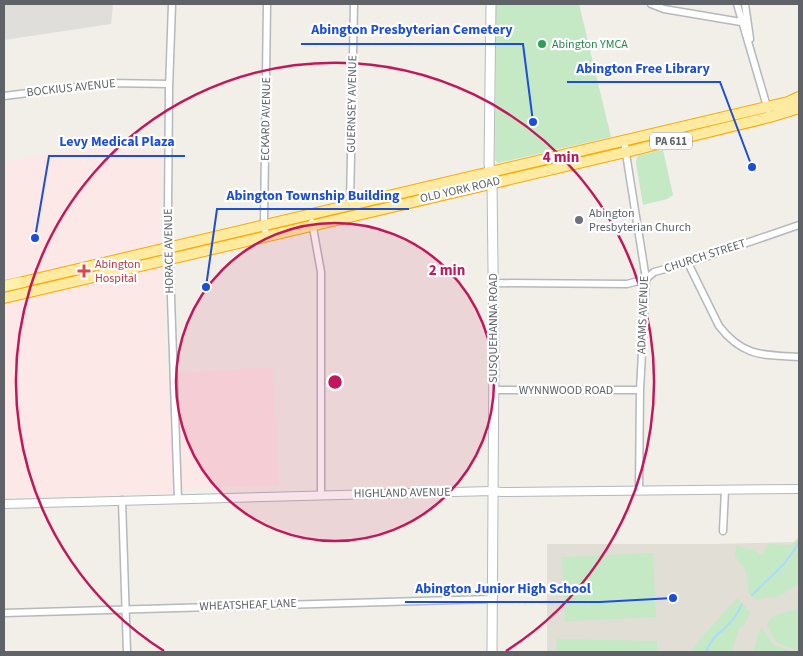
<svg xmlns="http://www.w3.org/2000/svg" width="803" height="656" viewBox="0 0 803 656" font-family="'Source Sans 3',sans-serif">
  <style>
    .industrial { fill: #e0deda }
    .education { fill: #e1ded6 }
    .medical { fill: #fce8e6 }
    .green { fill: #c5e8c5 }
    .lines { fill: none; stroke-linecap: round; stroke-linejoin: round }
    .stream { stroke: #aadaff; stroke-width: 2 }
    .minor-casing { stroke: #b5b8bc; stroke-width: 9 }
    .tertiary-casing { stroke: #b5b8bc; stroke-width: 10 }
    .secondary-casing { stroke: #b6babf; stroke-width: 11 }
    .primary-casing { stroke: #f2c960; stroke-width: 12 }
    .trunk-casing { stroke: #f9ab00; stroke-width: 12 }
    .minor { stroke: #fff; stroke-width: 6 }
    .tertiary { stroke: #fff; stroke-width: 8 }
    .secondary { stroke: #fff; stroke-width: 9 }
    .primary { stroke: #fff2af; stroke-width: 10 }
    .trunk { stroke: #feeaa1; stroke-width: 10 }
    .ring { fill: none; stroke: #c2185b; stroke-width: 2.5 }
    .leisure-dot { fill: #2e9e5b; stroke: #fff; stroke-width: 2 }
    .worship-dot { fill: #6b7280; stroke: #fff; stroke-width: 2 }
    .health-dot { fill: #e0444e; stroke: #fff; stroke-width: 2 }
    .labels { text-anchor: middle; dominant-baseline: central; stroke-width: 4.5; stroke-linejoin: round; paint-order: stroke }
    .shield { fill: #fff; stroke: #8f9295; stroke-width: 1 }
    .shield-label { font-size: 11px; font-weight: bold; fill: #5f6368 }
    .leisure-label { font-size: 12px; fill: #27864d; stroke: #fff; text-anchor: start }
    .street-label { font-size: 12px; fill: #5f6368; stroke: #fff }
    .worship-label { font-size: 12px; fill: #5b616d; stroke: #fff; text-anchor: start }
    .health-label { font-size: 12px; fill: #be3a42; stroke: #fff; text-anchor: start }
    .centre { fill: #c2185b; stroke: #fff; stroke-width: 2.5 }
    .ring-label { font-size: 15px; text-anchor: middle; font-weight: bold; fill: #c2185b; stroke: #fff; stroke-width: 4.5; stroke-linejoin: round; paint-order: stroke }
    .leader { fill: none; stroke: #1d4ed8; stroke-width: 2 }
    .callout-dot { fill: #1d4ed8; stroke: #fff; stroke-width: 2 }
    .callout-label { font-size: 14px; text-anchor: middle; font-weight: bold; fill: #1d4ed8; stroke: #fff; stroke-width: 4.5; stroke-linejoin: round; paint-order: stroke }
  </style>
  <rect width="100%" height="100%" fill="#f1efe8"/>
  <path class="industrial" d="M4,4h109l-2,20 -107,16z"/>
  <path class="education" d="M799,542v110h-252v-108h166z"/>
  <path class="medical" d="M94,146l67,6 5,222 107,-7 6,118 -84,3 -24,5 -167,5v-336z"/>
  <path class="green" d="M496,4h83l32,133 -113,26 -3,-3z
    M663,150l10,45 -6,4 -24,6 -7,-42 1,-6 3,-2z
    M799,532v51l-14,10 -11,5 -2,-2 -16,4 -7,-7 -3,-22 -11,-15 1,-10 18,4 8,6 6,-12 23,1 7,-7z
    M653,553l3,64 -91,4 -3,-64z
    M737,598l13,14 -6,14 -5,2 -7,24h-41l11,-15z
    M799,608v43l-22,-8 -10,-16v-4l6,-7z
    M761,627l12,17 19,8h-39z
    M557,639l100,2v11h-101z"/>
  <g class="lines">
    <path class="stream" d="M752,595l32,-31 15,-21
      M706,652c7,-19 17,-19 28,-34 3,-4 6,-9 8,-14"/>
    <defs>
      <path id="minor" d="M172,4l-3,85 -1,122 10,288
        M651,4l13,5 77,13
        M737,4l31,106
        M745,4l5,35
        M4,96l104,-13 61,1
        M624,141l22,138 -6,111 -1,100
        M350,205l4,-201
        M312,222l9,50v223
        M266,235l-2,-11 3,-220
        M688,263l31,63c24,31 44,29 80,31
        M493,283l134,1 19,-5 8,-7 34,-9 111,-38
        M493,390h147
        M122,500l5,152
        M723,531l2,-41
        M4,613l488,-14"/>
      <path id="tertiary" d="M4,504l488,-13 10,1 297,-3"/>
      <path id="secondary" d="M491,4l-2,160 3,18 2,170 -2,300"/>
      <path id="primary" d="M4,286l19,-4"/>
      <path id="trunk" d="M23,282l765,-180 11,-5
        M4,298l622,-146 144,-35 29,-9"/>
    </defs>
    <use href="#minor" class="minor-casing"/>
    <use href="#tertiary" class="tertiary-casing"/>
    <use href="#secondary" class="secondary-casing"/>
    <use href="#primary" class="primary-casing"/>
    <use href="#trunk" class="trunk-casing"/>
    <use href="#minor" class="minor"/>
    <use href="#tertiary" class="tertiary"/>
    <use href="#secondary" class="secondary"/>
    <use href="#primary" class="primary"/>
    <use href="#trunk" class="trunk"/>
  </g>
  <circle cx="335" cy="382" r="159" fill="#c2185b" fill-opacity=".12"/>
  <g class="ring">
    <circle cx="335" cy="382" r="159"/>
    <path d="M164 651A319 319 0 1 1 506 651"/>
  </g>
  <circle class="leisure-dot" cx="542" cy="44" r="5"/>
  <circle class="worship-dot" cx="579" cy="220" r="5"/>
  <path class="health-dot" d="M81.5 263.5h5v5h5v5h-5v5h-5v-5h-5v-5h5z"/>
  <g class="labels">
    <rect class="shield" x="650" y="132.5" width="42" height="17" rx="4"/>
    <g class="shield-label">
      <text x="671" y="141">PA 611</text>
    </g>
    <g class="leisure-label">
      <text x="552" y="44">Abington YMCA</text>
    </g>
    <g class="street-label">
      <text transform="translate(71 88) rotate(-6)">BOCKIUS AVENUE</text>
      <text transform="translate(352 104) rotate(-89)">GUERNSEY AVENUE</text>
      <text transform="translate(266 119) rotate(-89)">ECKARD AVENUE</text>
      <text transform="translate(460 190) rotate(-13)">OLD YORK ROAD</text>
      <text transform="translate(169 251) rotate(-91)">HORACE AVENUE</text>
      <text transform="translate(705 256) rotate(-18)">CHURCH STREET</text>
      <text transform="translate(643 315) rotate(-88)">ADAMS AVENUE</text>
      <text transform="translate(493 328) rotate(-90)">SUSQUEHANNA ROAD</text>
      <text x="566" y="390">WYNNWOOD ROAD</text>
      <text transform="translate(402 493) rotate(-1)">HIGHLAND AVENUE</text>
      <text transform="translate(248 605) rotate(-2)">WHEATSHEAF LANE</text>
    </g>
    <g class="worship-label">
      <text x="589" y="213">Abington<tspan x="589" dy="14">Presbyterian Church</tspan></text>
    </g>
    <g class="health-label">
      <text x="95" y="264">Abington<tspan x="95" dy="14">Hospital</tspan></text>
    </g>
  </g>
  <circle cx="335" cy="382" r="8" class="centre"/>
  <g class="ring-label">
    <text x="561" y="162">4 min</text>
    <text x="447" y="275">2 min</text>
  </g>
  <path class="leader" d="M533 122L523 44H301M752 167L720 82H567M35 238L49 156H185M206 287L217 209H409M673 598L600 602H405"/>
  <g class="callout-dot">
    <circle cx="533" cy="122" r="5"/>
    <circle cx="752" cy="167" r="5"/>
    <circle cx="35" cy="238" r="5"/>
    <circle cx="206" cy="287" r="5"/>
    <circle cx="673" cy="598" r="5"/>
  </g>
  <g class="callout-label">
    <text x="412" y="34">Abington Presbyterian Cemetery</text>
    <text x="643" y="73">Abington Free Library</text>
    <text x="117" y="146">Levy Medical Plaza</text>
    <text x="313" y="200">Abington Township Building</text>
    <text x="503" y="593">Abington Junior High School</text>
  </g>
  <rect width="803" height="656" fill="none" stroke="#5f6368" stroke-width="10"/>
</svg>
